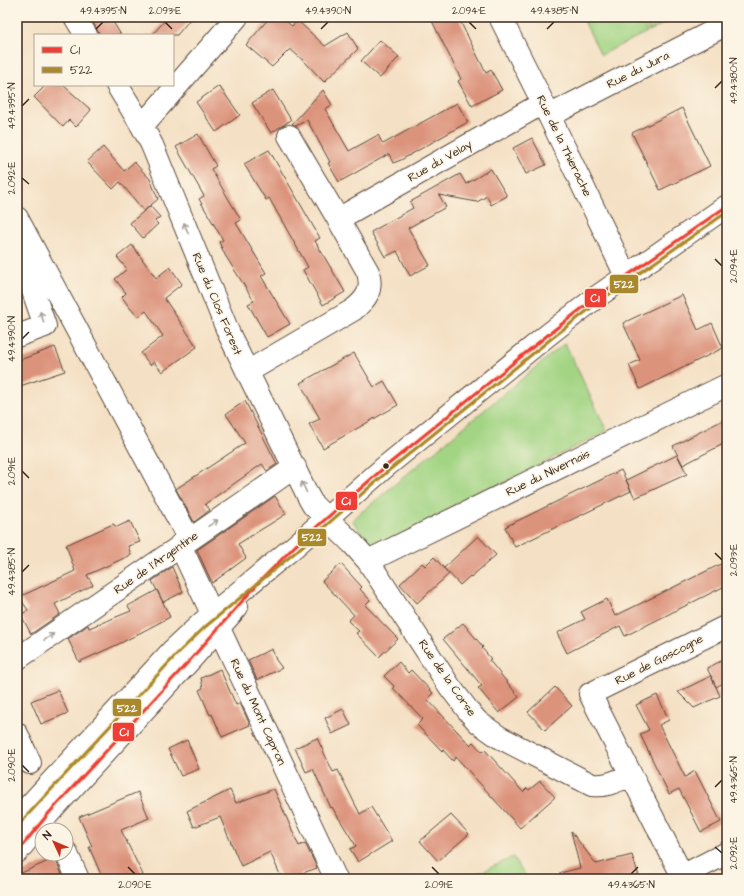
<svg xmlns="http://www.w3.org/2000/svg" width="744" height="896" viewBox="0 0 744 896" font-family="'Architects Daughter',sans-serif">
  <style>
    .park { fill: #a2d483; stroke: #6e7f50 }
    .building { fill: #dc937b }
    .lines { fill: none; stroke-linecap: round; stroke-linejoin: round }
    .minor-casing { stroke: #574537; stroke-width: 24 }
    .minor { stroke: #fff; stroke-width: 22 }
    .bus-1-casing { stroke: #fcf5e5; stroke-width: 6 }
    .bus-2-casing { stroke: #fcf5e5; stroke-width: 6 }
    .bus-1 { stroke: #ee3e35; stroke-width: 3 }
    .bus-2 { stroke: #aa892c; stroke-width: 3 }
    .oneway { stroke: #a79f9a }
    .ticks { fill: none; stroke: #3b2a1e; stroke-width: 1.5 }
    .bus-dot { fill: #3b2a1e; stroke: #fcf5e5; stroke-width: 1.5 }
    .labels { text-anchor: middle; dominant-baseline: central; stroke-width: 3.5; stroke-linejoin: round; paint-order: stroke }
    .street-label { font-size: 12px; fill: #3b2a1e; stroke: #fcf5e5 }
    .line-badge { stroke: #fcf5e5; stroke-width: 1.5 }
    .badge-label { font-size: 11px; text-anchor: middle; font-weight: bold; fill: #fff }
    .neatline { fill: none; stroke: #3b2a1e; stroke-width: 1.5 }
    .ticks-label { font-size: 10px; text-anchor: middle; fill: #3b2a1e }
  </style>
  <rect width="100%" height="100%" fill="#fcf5e5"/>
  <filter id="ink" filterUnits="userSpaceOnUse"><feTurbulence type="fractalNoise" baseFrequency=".025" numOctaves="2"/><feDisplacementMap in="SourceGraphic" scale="8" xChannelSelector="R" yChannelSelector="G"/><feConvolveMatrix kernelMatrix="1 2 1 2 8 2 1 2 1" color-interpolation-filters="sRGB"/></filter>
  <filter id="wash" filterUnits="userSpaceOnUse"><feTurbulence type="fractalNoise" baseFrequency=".012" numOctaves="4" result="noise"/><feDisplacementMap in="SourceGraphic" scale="16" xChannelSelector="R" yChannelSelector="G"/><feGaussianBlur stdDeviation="0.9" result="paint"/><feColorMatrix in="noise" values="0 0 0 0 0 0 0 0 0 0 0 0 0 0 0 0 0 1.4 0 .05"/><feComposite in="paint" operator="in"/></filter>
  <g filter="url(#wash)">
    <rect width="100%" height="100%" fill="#f4e0c4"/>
    <path class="park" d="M582,17h57l8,15 -46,23z
      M642,17h35l-28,14z
      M565,343l42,88 -234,117 -21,-28z
      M513,857l15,22h-61z"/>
    <g id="blocks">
      <path class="building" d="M90,17h20l11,18h-21z
        M168,17h24l-15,18h-25z
        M270,17h11l11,9 5,-6 28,26 23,-14 10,17 -34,33 -19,-20 -15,-13 -18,18 -26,-22z
        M430,17h28l28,56 5,-3 11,20 -30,16 -14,-25 3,-2z
        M380,40l19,17 -19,21 -19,-17z
        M46,85h17l28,25 -15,17 -7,-7 -6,7 -29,-30z
        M219,86l21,29 -24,17 -20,-30z
        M273,90l18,30 -20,13 -19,-30z
        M323,90l9,15 -7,4 24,42 29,-16 5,9 74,-41 11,19 -67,38 -8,3 -4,-9 -50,28 -11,-19 2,-1 -23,-42 -11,6 -4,-2z
        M682,108l28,58 -50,24 -28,-57z
        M198,134l18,32 -5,3 30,51 -5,3 30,50 -5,3 29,48 -23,13 -19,-33 6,-3 -29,-46 -6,-13 4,-2 -24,-41 5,-3 -28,-49z
        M532,138l14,27 -20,9 -13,-26z
        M103,147l21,24 10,-9 16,17 8,20 -14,12 -24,-29 -7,7 -26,-27z
        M269,150l51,88 -5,3 30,51 -22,13 -20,-35 5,-3 -39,-69 -3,2 -22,-36z
        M491,169l16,27 -16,9 -4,-9 -10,6 -38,-7 7,12 -38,21 22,37 -20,11 -13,-25 -12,6 -14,-25 42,-24 -3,-6 50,-28 6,10z
        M150,206l10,11 -5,4 3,3 -15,14 -13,-15z
        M132,245l24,33 14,-11 12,17 -18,14 33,49 -35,25 -8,-10 -4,3 -9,-12 22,-17 -17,-25 -8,6 -8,-9 -8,-11 4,-4 -11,-14 12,-10 -10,-12z
        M682,295l16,35 14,-7 11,25 -83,41 -11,-24 11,-5 -17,-37z
        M55,347l10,24 -48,16v-26z
        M354,353l20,34 10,-6 14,24 -75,43 -14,-24 11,-5 -20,-36z
        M245,401l32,63 -10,7 -5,-7 -57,40 5,6 -16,12 -18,-33 69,-46 -19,-29z
        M727,418v24l-44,23 -10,-19z
        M677,455l10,19 -52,24 -9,-18 5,11 -116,56 -10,-20 116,-57 5,10z
        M275,496l11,18 -48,30 8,14 -34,25 -15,-33z
        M130,521l10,21 -12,4 3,9 -44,20 6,10 -38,19 5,10 -29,20 -10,-19 7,-5 -9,-13 56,-26 -9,-26 47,-21 4,3z
        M478,536l18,19 -25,22 -1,-1 -10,9 -16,-17z
        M434,557l15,17 -32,29 -17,-19 22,-21 3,3z
        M727,561v24l-102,51 -5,-10 -53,27 -10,-20 28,-14 -4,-7 26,-13 8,17z
        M341,564l21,23 -2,2 10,11 -5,5 33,34 -19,18 -23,-24 3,-2 -11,-10 6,-6 -32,-34z
        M172,567l11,25 -20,10 -11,-21z
        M157,590l13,27 -49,26 -42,19 -11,-23 20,-14 1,3 42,-17 -3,-5z
        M463,623l20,24 -1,1 9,11 -2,1 30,37 -20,16 -21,-25 4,-2 -39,-47z
        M272,649l4,11 6,8 -25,12 -9,-20z
        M727,658v23l-11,6 -9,-19z
        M399,662l9,11 3,-3 22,23 -6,6 43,46 3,-3 9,10 3,-2 38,42 4,-4 2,2 11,-9 15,16 -35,31 -64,-71 -3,4 -10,-11 -1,1 -25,-26 6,-6 -30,-31 1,-2 -10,-10z
        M220,669l16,36 4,-2 10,22 -28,12 -10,-23 -2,1 -11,-25 4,-2 -2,-10z
        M711,676l9,20 -26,12 -16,-16z
        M555,687l17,19 -27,24 -17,-18z
        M58,690l10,23 -27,11 -10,-23z
        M657,695l12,25 -10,5 26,52 10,-6 26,51 -20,10 -22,-43 -10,5 -29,-60 9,-4 -13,-25z
        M343,709l8,16 -19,9 -7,-16z
        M317,738l16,34 5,-2 22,44 11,-7 21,34 -34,21 -8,-13 6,-3 -24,-39 -1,1 -18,-39 -7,3 -11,-24z
        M187,740l12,29 -18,7 -13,-27z
        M274,789l25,57 6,-3 12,25 -17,6 2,5h-20l-12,-27 -29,14 -21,-49 -26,10 -7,-16 43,-21 6,13z
        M138,792l11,26 -28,12 22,45 -9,4h-31l-14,-32 3,-1 -13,-29z
        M451,815l18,19 -31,27 -18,-20z
        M571,831l25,33 36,-9 8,24h-80v-6l20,-5z
        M55,858l9,21h-47v-4z"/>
    </g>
  </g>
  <g filter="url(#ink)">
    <use href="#blocks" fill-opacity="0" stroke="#574537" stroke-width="1"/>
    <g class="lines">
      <defs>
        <path id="minor" d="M75,17l11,18
          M500,17l43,86 83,173
          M117,85l25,41 10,19 77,189 80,164 4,7 40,39 15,17 82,126 20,26 8,9 21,15 93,48c15,2 26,-5 39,-10
          M549,116l178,-92
          M142,126l95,-109
          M289,136l49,83
          M17,218l172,321
          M17,245l28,81 -28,10
          M247,372l106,-62c14,-11 20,-20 15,-38l-30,-53 205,-116
          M180,545l156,334
          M368,561l359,-176
          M17,659l278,-192
          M17,734l13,29
          M17,819l156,-169 29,-27 93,-77 90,-79 164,-133 49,-38 129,-90
          M17,852l32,-39 142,-154 46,-52
          M66,852l12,27
          M682,876l45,-23
          M684,879l-94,-185 137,-68"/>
      </defs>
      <use href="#minor" class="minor-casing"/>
      <use href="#minor" class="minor"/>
      <defs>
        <path id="bus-1" d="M17,852l32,-39 142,-154 69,-78 35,-35 90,-79 164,-133 49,-38 129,-90"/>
        <path id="bus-2" d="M21,822l156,-168 28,-27 93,-77 90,-79 164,-133 49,-38 126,-88"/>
      </defs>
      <use href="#bus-1" class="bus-1-casing"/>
      <use href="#bus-2" class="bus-2-casing"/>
      <use href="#bus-1" class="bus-1"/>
      <use href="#bus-2" class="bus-2"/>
    </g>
    <defs><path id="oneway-shaft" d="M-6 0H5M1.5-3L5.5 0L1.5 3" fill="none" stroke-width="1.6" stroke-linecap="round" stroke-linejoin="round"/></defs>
    <g class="oneway">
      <use href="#oneway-shaft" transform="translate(186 228) rotate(-112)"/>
      <use href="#oneway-shaft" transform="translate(42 317) rotate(-109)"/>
      <use href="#oneway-shaft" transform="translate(304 487) rotate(-115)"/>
      <use href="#oneway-shaft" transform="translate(213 523) rotate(-34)"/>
      <use href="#oneway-shaft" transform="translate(49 637) rotate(-35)"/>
    </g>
  </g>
  <path class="ticks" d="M165,22l7,7M469,22l7,7M96,29l7,-7M321,29l7,-7M547,29l7,-7M715,88l7,-7M22,106l7,-7M22,178l7,6M715,259l7,7M22,339l7,-7M22,471l7,7M715,553l7,7M22,572l7,-7M22,765l7,7M715,787l7,-7M715,847l7,6M128,867l7,7M432,867l7,7M631,874l7,-7"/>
  <circle class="bus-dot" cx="386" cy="466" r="3.5"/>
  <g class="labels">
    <g class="street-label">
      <text transform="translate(638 70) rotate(-27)">Rue du Jura</text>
      <text transform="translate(564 146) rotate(64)">Rue de la Thierache</text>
      <text transform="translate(440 161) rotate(-30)">Rue du Velay</text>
      <text transform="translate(217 304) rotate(67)">Rue du Clos Forest</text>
      <text transform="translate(548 473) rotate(-26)">Rue du Nivernais</text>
      <text transform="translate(156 563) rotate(-35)">Rue de l'Argentine</text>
      <text transform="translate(659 660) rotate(-27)">Rue de Gascogne</text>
      <text transform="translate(447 678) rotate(55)">Rue de la Corse</text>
      <text transform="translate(258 712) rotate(65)">Rue du Mont Capron</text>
    </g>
  </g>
  <g class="line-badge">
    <rect x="609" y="274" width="30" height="20" rx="4" fill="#aa892c"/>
    <rect x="584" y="288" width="23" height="20" rx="4" fill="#ee3e35"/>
    <rect x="335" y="491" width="23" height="20" rx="4" fill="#ee3e35"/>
    <rect x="297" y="528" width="30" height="19" rx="4" fill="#aa892c"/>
    <rect x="112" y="698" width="30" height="19" rx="4" fill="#aa892c"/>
    <rect x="112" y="722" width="23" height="20" rx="4" fill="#ee3e35"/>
  </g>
  <g class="badge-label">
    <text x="624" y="288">522</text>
    <text x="595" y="302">C1</text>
    <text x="346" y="505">C1</text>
    <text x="312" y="541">522</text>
    <text x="127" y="712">522</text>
    <text x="124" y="736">C1</text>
  </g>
  <rect width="744" height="896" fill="none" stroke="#fcf5e5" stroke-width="44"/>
  <rect x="34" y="34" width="140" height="52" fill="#fcf5e5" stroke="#afa495"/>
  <rect x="42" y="47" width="20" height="6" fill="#ee3e35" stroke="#afa495"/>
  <text x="70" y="54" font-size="12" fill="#3b2a1e">C1</text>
  <rect x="42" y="67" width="20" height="6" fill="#aa892c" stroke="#afa495"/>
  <text x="70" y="74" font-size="12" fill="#3b2a1e">522</text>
  <g transform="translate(54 842) rotate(314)"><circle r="19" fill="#fcf5e5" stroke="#afa495"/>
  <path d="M0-3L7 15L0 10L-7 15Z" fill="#c8321e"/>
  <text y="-6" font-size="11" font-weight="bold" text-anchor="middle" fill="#3b2a1e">N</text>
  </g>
  <rect x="22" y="22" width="700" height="852" class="neatline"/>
  <g class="ticks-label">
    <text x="103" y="14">49.4395°N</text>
    <text x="165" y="14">2.093°E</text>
    <text x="328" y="14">49.4390°N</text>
    <text x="469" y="14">2.094°E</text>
    <text x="554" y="14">49.4385°N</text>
    <text transform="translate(733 81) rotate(-90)" y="4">49.4380°N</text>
    <text transform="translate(11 106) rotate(-90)" y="4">49.4395°N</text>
    <text transform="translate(11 178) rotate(-90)" y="4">2.092°E</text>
    <text transform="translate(733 266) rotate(-90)" y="4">2.094°E</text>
    <text transform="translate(11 339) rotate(-90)" y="4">49.4390°N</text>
    <text transform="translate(11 471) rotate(-90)" y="4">2.091°E</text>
    <text transform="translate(733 560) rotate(-90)" y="4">2.093°E</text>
    <text transform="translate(11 572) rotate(-90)" y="4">49.4385°N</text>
    <text transform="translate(11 765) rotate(-90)" y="4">2.090°E</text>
    <text transform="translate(733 780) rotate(-90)" y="4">49.4365°N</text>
    <text transform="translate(733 853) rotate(-90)" y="4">2.092°E</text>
    <text x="135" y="888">2.090°E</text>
    <text x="439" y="888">2.091°E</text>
    <text x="631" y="888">49.4365°N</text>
  </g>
</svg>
